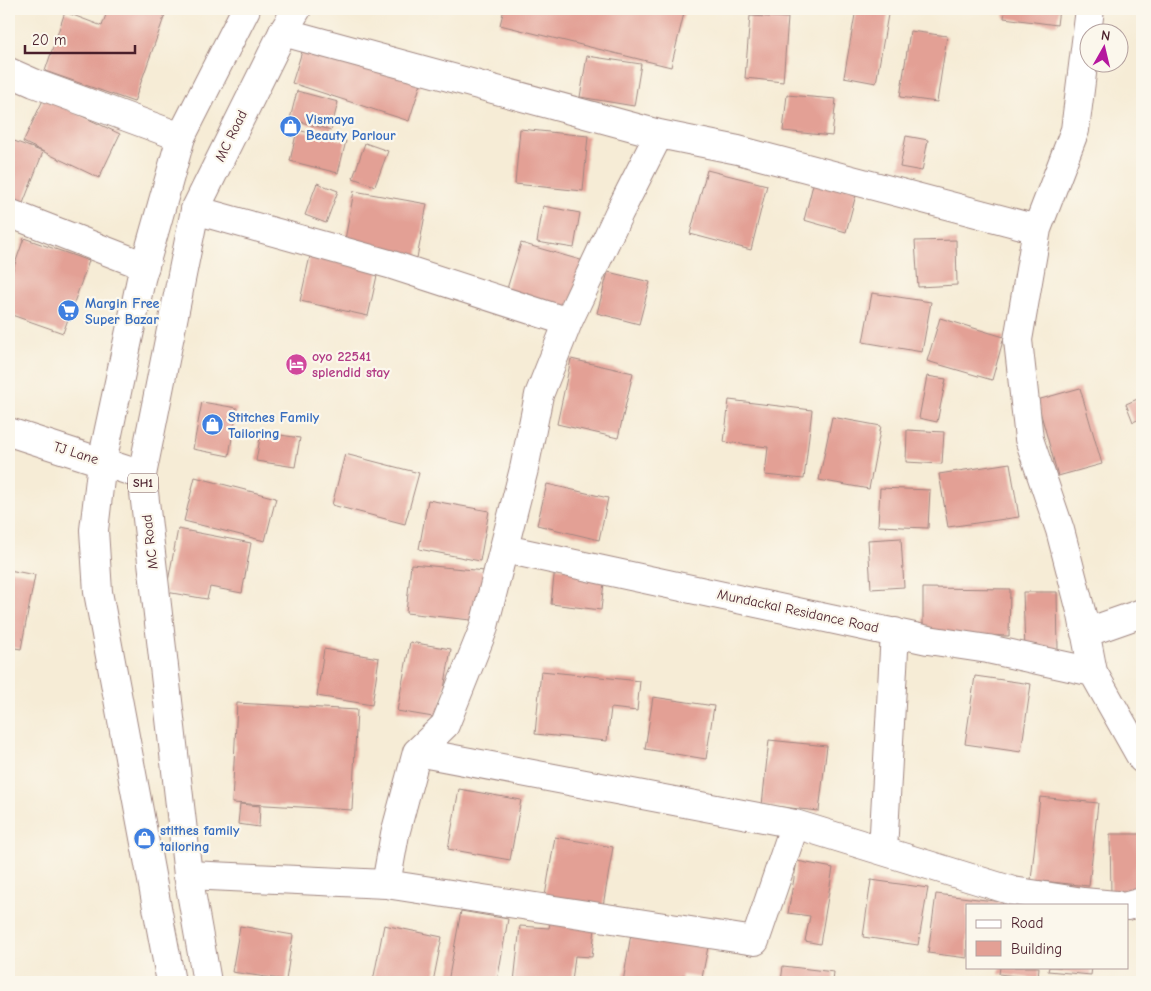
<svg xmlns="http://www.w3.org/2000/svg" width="1151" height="991" viewBox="0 0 1151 991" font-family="'Comic Neue',sans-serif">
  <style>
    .building { fill: #e3a095 }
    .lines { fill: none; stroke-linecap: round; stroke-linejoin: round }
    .street-casing { stroke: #a08680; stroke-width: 30 }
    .primary-casing { stroke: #a08680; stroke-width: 30 }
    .street { stroke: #fff; stroke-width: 28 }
    .primary { stroke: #fff; stroke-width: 28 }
    .labels { text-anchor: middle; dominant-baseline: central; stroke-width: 4.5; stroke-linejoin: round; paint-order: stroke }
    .shield { fill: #fbf7ec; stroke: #7f6065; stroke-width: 1 }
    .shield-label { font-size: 12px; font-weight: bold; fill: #4a1f2b }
    .shop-label { font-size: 14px; font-weight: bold; fill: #366cbe; stroke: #fbf7ec; text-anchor: start }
    .street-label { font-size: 14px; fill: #4a1f2b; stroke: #fbf7ec }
    .hotel-label { font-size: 14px; font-weight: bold; fill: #b23c85; stroke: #fbf7ec; text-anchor: start }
  </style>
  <rect width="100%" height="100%" fill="#fbf7ec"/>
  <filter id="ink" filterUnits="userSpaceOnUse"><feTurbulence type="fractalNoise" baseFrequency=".02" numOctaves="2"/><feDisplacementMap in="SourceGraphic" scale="10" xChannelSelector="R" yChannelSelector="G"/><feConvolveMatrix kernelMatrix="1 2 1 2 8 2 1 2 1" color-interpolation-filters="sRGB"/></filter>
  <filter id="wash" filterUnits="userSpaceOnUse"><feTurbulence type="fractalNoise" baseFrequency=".0096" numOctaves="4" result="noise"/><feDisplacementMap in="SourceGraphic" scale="20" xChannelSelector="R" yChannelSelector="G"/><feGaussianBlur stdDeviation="1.12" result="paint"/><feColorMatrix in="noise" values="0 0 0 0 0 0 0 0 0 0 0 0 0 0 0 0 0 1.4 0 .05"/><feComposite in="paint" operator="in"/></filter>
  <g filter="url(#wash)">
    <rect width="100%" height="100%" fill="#f6ecd6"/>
    <g id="blocks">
      <path class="building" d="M108,9h59l-33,93 -89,-31 20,-59 37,14z
        M504,9h181l-14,58 -171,-42z
        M856,9h33l-13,74 -32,-6z
        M1005,9h54l-2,16 -53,-7z
        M750,16l38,2 -5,64 -38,-4z
        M910,31l37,5 -10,66 -37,-5z
        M305,42l117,38 -13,41 -117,-38z
        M587,56l54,8 -7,42 -54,-9z
        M297,91l41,11 -7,28 -41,-11z
        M787,95l49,4 -4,37 -49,-5z
        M44,98l76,36 -21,44 -76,-36z
        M520,129l68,7 -5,55 -68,-7z
        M297,130l49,11 -8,32 -48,-12z
        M906,136l22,4 -6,31 -22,-4z
        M9,139l34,13 -21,54 -13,-5z
        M365,143l23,8 -13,35 -22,-8z
        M817,169l43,11 -14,52 -42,-12z
        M707,170l60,15 -16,65 -61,-16z
        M317,183l21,8 -12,32 -21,-8z
        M354,191l73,13 -10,54 -73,-13z
        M543,206l37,7 -6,35 -37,-6z
        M24,238l65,23 -26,72 -54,-19v-33z
        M956,240l1,45 -39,2 -3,-46z
        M521,243l63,18 -15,50 -63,-19z
        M310,256l68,15 -10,45 -68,-15z
        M608,272l42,10 -11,42 -42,-11z
        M872,293l59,9 -9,50 -59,-10z
        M940,318l64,19 -12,43 -65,-19z
        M571,359l62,14 -15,65 -61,-14z
        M927,376l19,3 -9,43 -18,-4z
        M1080,388l22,76 -44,12 -21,-76z
        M1142,397v21l-9,4 -7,-18z
        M729,400l83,10 -8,69 -39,-4 3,-28 -44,-5z
        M202,402l35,6 -8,48 -36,-7z
        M832,417l49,9 -12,63 -50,-9z
        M907,430l37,2 -2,32 -36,-2z
        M261,432l39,6 -5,29 -39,-6z
        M345,454l74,19 -14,51 -73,-19z
        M1010,463l9,54 -71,10 -9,-53z
        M195,477l81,21 -11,43 -81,-20z
        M547,484l61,14 -9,42 -62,-15z
        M880,488l50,2 -2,38 -50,-2z
        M428,500l61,11 -9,50 -61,-12z
        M178,529l73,14 -9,50 -32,-6 -3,12 -41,-7z
        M901,538l3,49 -33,2 -3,-49z
        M411,564l74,7 -5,50 -74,-8z
        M555,567l50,6 -4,37 -50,-6z
        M9,570l26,5 -14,74 -12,-2z
        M923,588l87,1 -1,47 -86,-2z
        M1023,592h34l1,58h-33z
        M410,642l41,7 -12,69 -42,-7z
        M324,649l55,9 -7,47 -55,-9z
        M541,671l99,10 -3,30 -26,-3 -4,33 -72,-7z
        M975,676l56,8 -10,68 -56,-8z
        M653,697l61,9 -8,53 -61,-10z
        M237,703l120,7 -5,100 -120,-7z
        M769,740l58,6 -8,65 -57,-6z
        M459,789l62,11 -11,60 -62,-11z
        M1040,797l58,6 -9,83 -58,-6z
        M240,804l20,2 -1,21 -21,-3z
        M1110,834h32v58l-31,2z
        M555,837l58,10 -10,59 -58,-10z
        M797,861l36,7 -13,76 -15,-3 5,-25 -22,-3z
        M871,880l57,8 -10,57 -55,-8z
        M936,894l67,8 -1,3h-35v53l-39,-5z
        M461,911l47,8 -11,63h-49z
        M550,923l45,5 -3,29 -17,-1 -3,26h-58l6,-56 29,2z
        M384,925l58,12 -9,45 -60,-1z
        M240,926l53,9 -7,45 -54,-8z
        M631,934l77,13 -6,31 -20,-3 -1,7h-58z
        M783,966l51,6 -1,10h-52z
        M1000,967h39l-1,12 -39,-5z
        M1049,967h43l-1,8 -43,-4z"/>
    </g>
  </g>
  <g filter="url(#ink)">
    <use href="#blocks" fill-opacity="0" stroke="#a08680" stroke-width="1"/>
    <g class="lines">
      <defs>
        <path id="street" d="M1090,9l-15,121 -38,99 -19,111 11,99 31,91 22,85 11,57 49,87
          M283,32l376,102 79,16 299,79
          M9,72l25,11 147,54
          M195,210l194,54 179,58
          M9,213l136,53
          M9,432l133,43
          M505,549l423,91 60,9 105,23
          M1085,633l57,-20
          M417,752l378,72
          M883,851l12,-219
          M188,875l198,9 369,57 40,-117 218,67 70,11 33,3
          M386,884l9,-50 22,-82 28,-27 38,-95 41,-161 15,-74 29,-73 51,-109 40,-79
          M1127,906l15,-4"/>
        <path id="primary" d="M171,982l-73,-390 -4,-62 8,-68 39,-183 40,-142 65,-128
          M207,982l-19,-107 -46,-400 53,-265 88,-178 14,-23"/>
      </defs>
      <use href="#street" class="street-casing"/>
      <use href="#primary" class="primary-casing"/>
      <use href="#street" class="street"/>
      <use href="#primary" class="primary"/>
    </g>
  </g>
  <defs>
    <symbol id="shop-disc" viewBox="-11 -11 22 22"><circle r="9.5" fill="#3f7fe0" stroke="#fbf7ec"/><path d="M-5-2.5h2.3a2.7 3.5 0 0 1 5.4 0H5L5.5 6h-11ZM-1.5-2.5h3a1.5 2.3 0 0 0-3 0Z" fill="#fff"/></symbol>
    <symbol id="supermarket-disc" viewBox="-11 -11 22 22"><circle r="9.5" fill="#3f7fe0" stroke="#fbf7ec"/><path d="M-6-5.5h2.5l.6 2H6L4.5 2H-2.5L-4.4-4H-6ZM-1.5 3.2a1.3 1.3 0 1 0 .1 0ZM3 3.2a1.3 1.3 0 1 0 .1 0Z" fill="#fff"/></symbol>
    <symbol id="hotel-disc" viewBox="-11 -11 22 22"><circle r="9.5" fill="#d1479c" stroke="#fbf7ec"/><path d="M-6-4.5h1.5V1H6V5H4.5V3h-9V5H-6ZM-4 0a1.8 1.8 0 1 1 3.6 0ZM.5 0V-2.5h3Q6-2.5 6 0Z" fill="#fff"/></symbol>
  </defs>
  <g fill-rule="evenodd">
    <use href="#shop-disc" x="278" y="114" width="25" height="25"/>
    <use href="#supermarket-disc" x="56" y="298" width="25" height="25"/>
    <use href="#hotel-disc" x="284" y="352" width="25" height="25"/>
    <use href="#shop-disc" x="200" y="412" width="25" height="25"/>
    <use href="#shop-disc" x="132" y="826" width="25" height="25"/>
  </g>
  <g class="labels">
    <rect class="shield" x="128" y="473.5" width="30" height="19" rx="4"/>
    <g class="shield-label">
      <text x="143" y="483">SH1</text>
    </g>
    <g class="shop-label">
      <text x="306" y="119">Vismaya<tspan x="306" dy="16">Beauty Parlour</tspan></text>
      <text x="85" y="303">Margin Free<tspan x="85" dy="16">Super Bazar</tspan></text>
      <text x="228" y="417">Stitches Family<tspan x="228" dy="16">Tailoring</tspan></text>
      <text x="160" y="830">stithes family<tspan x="160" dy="16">tailoring</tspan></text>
    </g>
    <g class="street-label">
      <text transform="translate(231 136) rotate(-64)">MC Road</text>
      <text transform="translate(76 453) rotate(18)">TJ Lane</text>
      <text transform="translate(150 542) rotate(-97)">MC Road</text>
      <text transform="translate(798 611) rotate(12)">Mundackal Residance Road</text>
    </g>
    <g class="hotel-label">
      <text x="312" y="356">oyo 22541<tspan x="312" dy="16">splendid stay</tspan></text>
    </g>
  </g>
  <rect width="1151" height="991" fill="none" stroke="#fbf7ec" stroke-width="30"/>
  <rect x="966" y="904" width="162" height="65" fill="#fbf7ec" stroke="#b4a19f"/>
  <rect x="976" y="920" width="25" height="8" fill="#ffffff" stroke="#b4a19f"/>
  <text x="1011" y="928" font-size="15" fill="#4a1f2b">Road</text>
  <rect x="976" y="941" width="25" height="15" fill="#e3a095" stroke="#b4a19f"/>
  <text x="1011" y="954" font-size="15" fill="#4a1f2b">Building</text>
  <g transform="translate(1104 48) rotate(8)"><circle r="24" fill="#fbf7ec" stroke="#b4a19f"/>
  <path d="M0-4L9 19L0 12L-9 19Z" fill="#b5179e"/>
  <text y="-8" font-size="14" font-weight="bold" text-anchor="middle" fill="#4a1f2b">N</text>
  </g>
  <path d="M25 45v8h110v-8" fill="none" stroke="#4a1f2b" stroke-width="2.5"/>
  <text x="32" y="45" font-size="15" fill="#4a1f2b" stroke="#fbf7ec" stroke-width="4" paint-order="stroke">20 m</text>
</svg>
